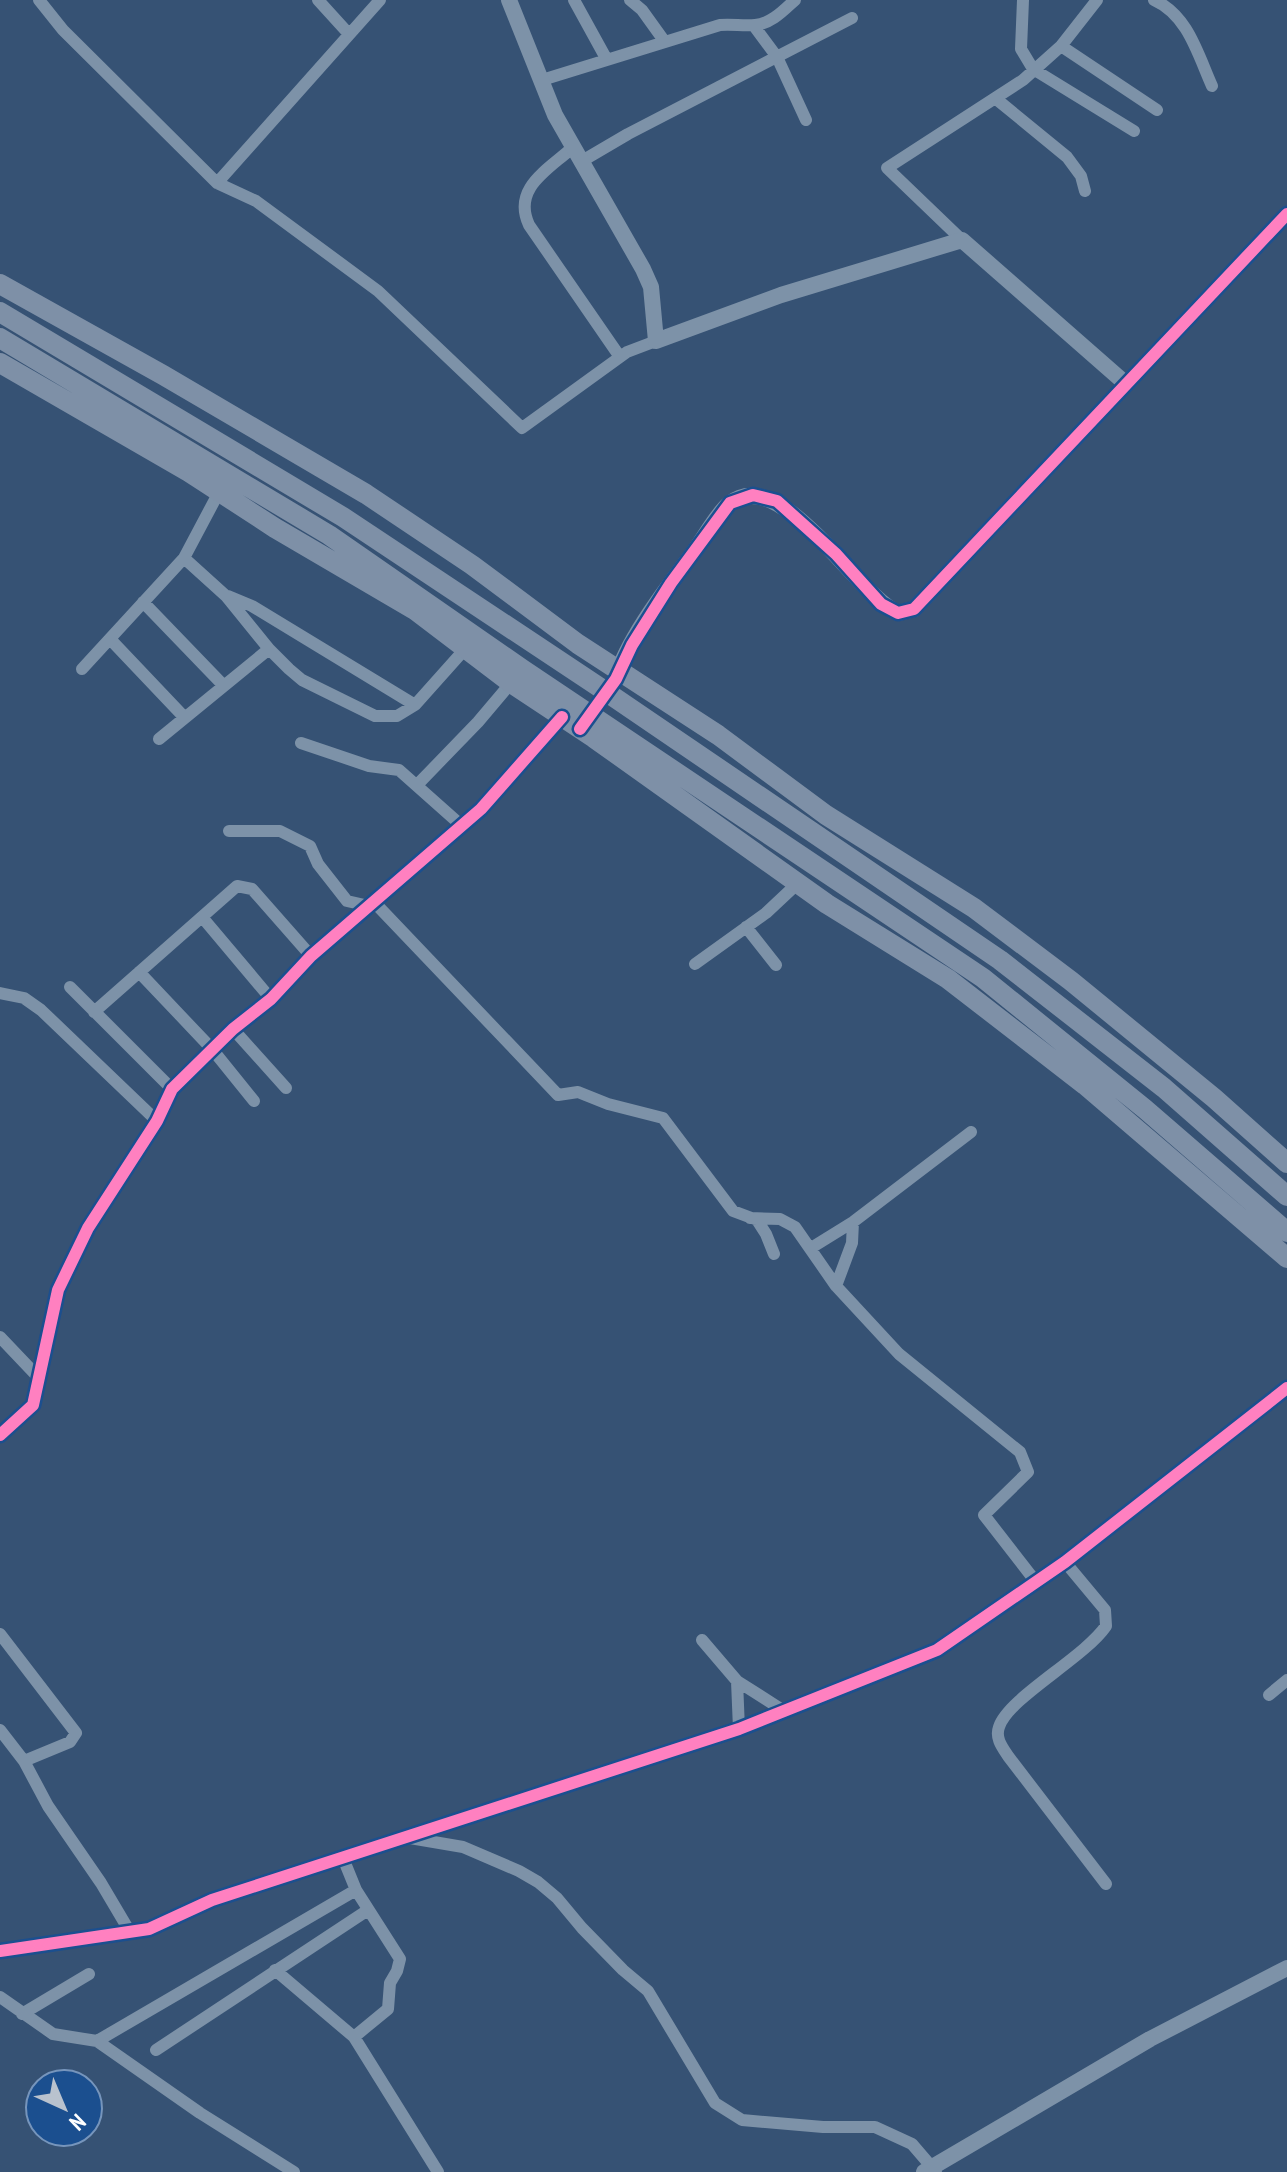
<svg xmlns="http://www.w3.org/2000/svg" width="1287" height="2172" viewBox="0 0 1287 2172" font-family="'PT Sans Narrow',sans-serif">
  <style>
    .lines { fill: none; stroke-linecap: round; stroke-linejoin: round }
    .minor { stroke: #7d92a8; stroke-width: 12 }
    .tertiary { stroke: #7d92a8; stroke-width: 16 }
    .trunk { stroke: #7e90a7; stroke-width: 20 }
    .cycleway-casing { stroke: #1b4f8f; stroke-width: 17 }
    .cycleway { stroke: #ff80c0; stroke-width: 12 }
  </style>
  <rect width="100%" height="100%" fill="#365274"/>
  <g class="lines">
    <path class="minor" d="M39,0l24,30 154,153 39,18 122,90 144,137 105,-76 29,-11
      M318,0l30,33
      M574,0l33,60
      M630,0l12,10 23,32
      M1023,0l-2,49 12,20 101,62
      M1154,0c34,15 44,55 58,86
      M754,26l23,31 29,63
      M1061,46l96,64
      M542,80l178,-55c12,-1 23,1 35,0 16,-1 29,-15 40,-25
      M995,98l72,59 14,19 4,15
      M572,148c-24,22 -60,40 -43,77l91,132
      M582,161l46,-27 224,-116
      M217,183l163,-183
      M962,240l-75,-72 136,-88 38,-34 36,-46
      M184,558l42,38 43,53 20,20 13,11 73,36h22l18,-11 50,-56
      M228,596l24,10 163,99
      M143,602l81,84
      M110,639l75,79
      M82,669l102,-111 35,-66
      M159,739l110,-90
      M301,743l68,23 30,4 63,56
      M418,784l60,-62 33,-39
      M229,831h51l30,15 8,18 29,37 22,5
      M374,902l184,193 20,-3 30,12 55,14 70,93 24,9 9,14 8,20
      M202,917l69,82
      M746,927l30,38
      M695,964l71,-51 32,-30
      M139,972l73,77 42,52
      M70,987l102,102
      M0,993l24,5 17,12 116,111
      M94,1012l143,-126 15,3 59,67
      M233,1029l53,59
      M750,1218l30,1 15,8 41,59 63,68 121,98 8,20 -44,43 52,67
      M811,1248l42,-26 118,-90
      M836,1286l16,-43 1,-21
      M0,1337l39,41
      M0,1435l33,-30 25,-115 30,-62 69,-107 15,-32 61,-60 38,-30 40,-43 170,-147 81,-92
      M1065,1562l40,48 1,16c-22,32 -98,72 -107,101 -4,11 3,20 9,29l98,128
      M0,1634l76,99 -6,9 -46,19
      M702,1640l35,41 47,30
      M737,1681l2,48
      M1269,1695l18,-15
      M0,1730l24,31 24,45 53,77 29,49
      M410,1838l53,9 56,24 19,11 19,16 25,30 41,42 25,21 67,112 27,17 81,7h52l37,17 24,28
      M343,1858l13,32 44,69 -3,12 -7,12 -2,26 -34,28
      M0,1951l149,-22 63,-29 527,-171 198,-79 128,-88 222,-174
      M275,1970l79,67 84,135
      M0,1997l53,37 44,7 259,-151
      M22,2014l67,-40
      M97,2041l103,72 94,59
      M156,2050l212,-140"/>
    <path class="tertiary" d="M509,0l46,115 88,154 8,18 5,54 125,-46 181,-55 163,143
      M616,679c11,-40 52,-92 77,-126 10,-13 24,-40 36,-49 52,-42 127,91 169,109l16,-4 373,-395
      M924,2172l226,-133 137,-71"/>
    <path class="trunk" d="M0,284l163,91 203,119 106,71 106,79 140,91 108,80 148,93 97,73 143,117 73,65
      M0,312l343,205 259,172 398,271 164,128 123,108
      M0,338l329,197 193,134 461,309 162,131 142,123
      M0,363l189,109 86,56 140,82 96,73 83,55 233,166 121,75 137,106 202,173"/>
    <defs>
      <path id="cycleway" d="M580,729l36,-50 16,-34 39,-62 59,-80 23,-8 24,6 59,53 45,50 17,9 16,-4 373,-395
        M0,1435l33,-30 25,-115 30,-62 69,-107 15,-32 61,-60 38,-30 40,-43 170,-147 81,-92
        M0,1951l149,-22 63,-29 527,-171 198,-79 128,-88 222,-174"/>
    </defs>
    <use href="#cycleway" class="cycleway-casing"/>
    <use href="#cycleway" class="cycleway"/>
  </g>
  <g transform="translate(64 2108) rotate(136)"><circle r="38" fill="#1b4f8f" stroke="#7695bc" stroke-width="2"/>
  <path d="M0-6L14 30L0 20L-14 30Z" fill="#b9c2ce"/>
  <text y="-12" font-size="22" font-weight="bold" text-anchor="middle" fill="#ffffff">N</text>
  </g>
</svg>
